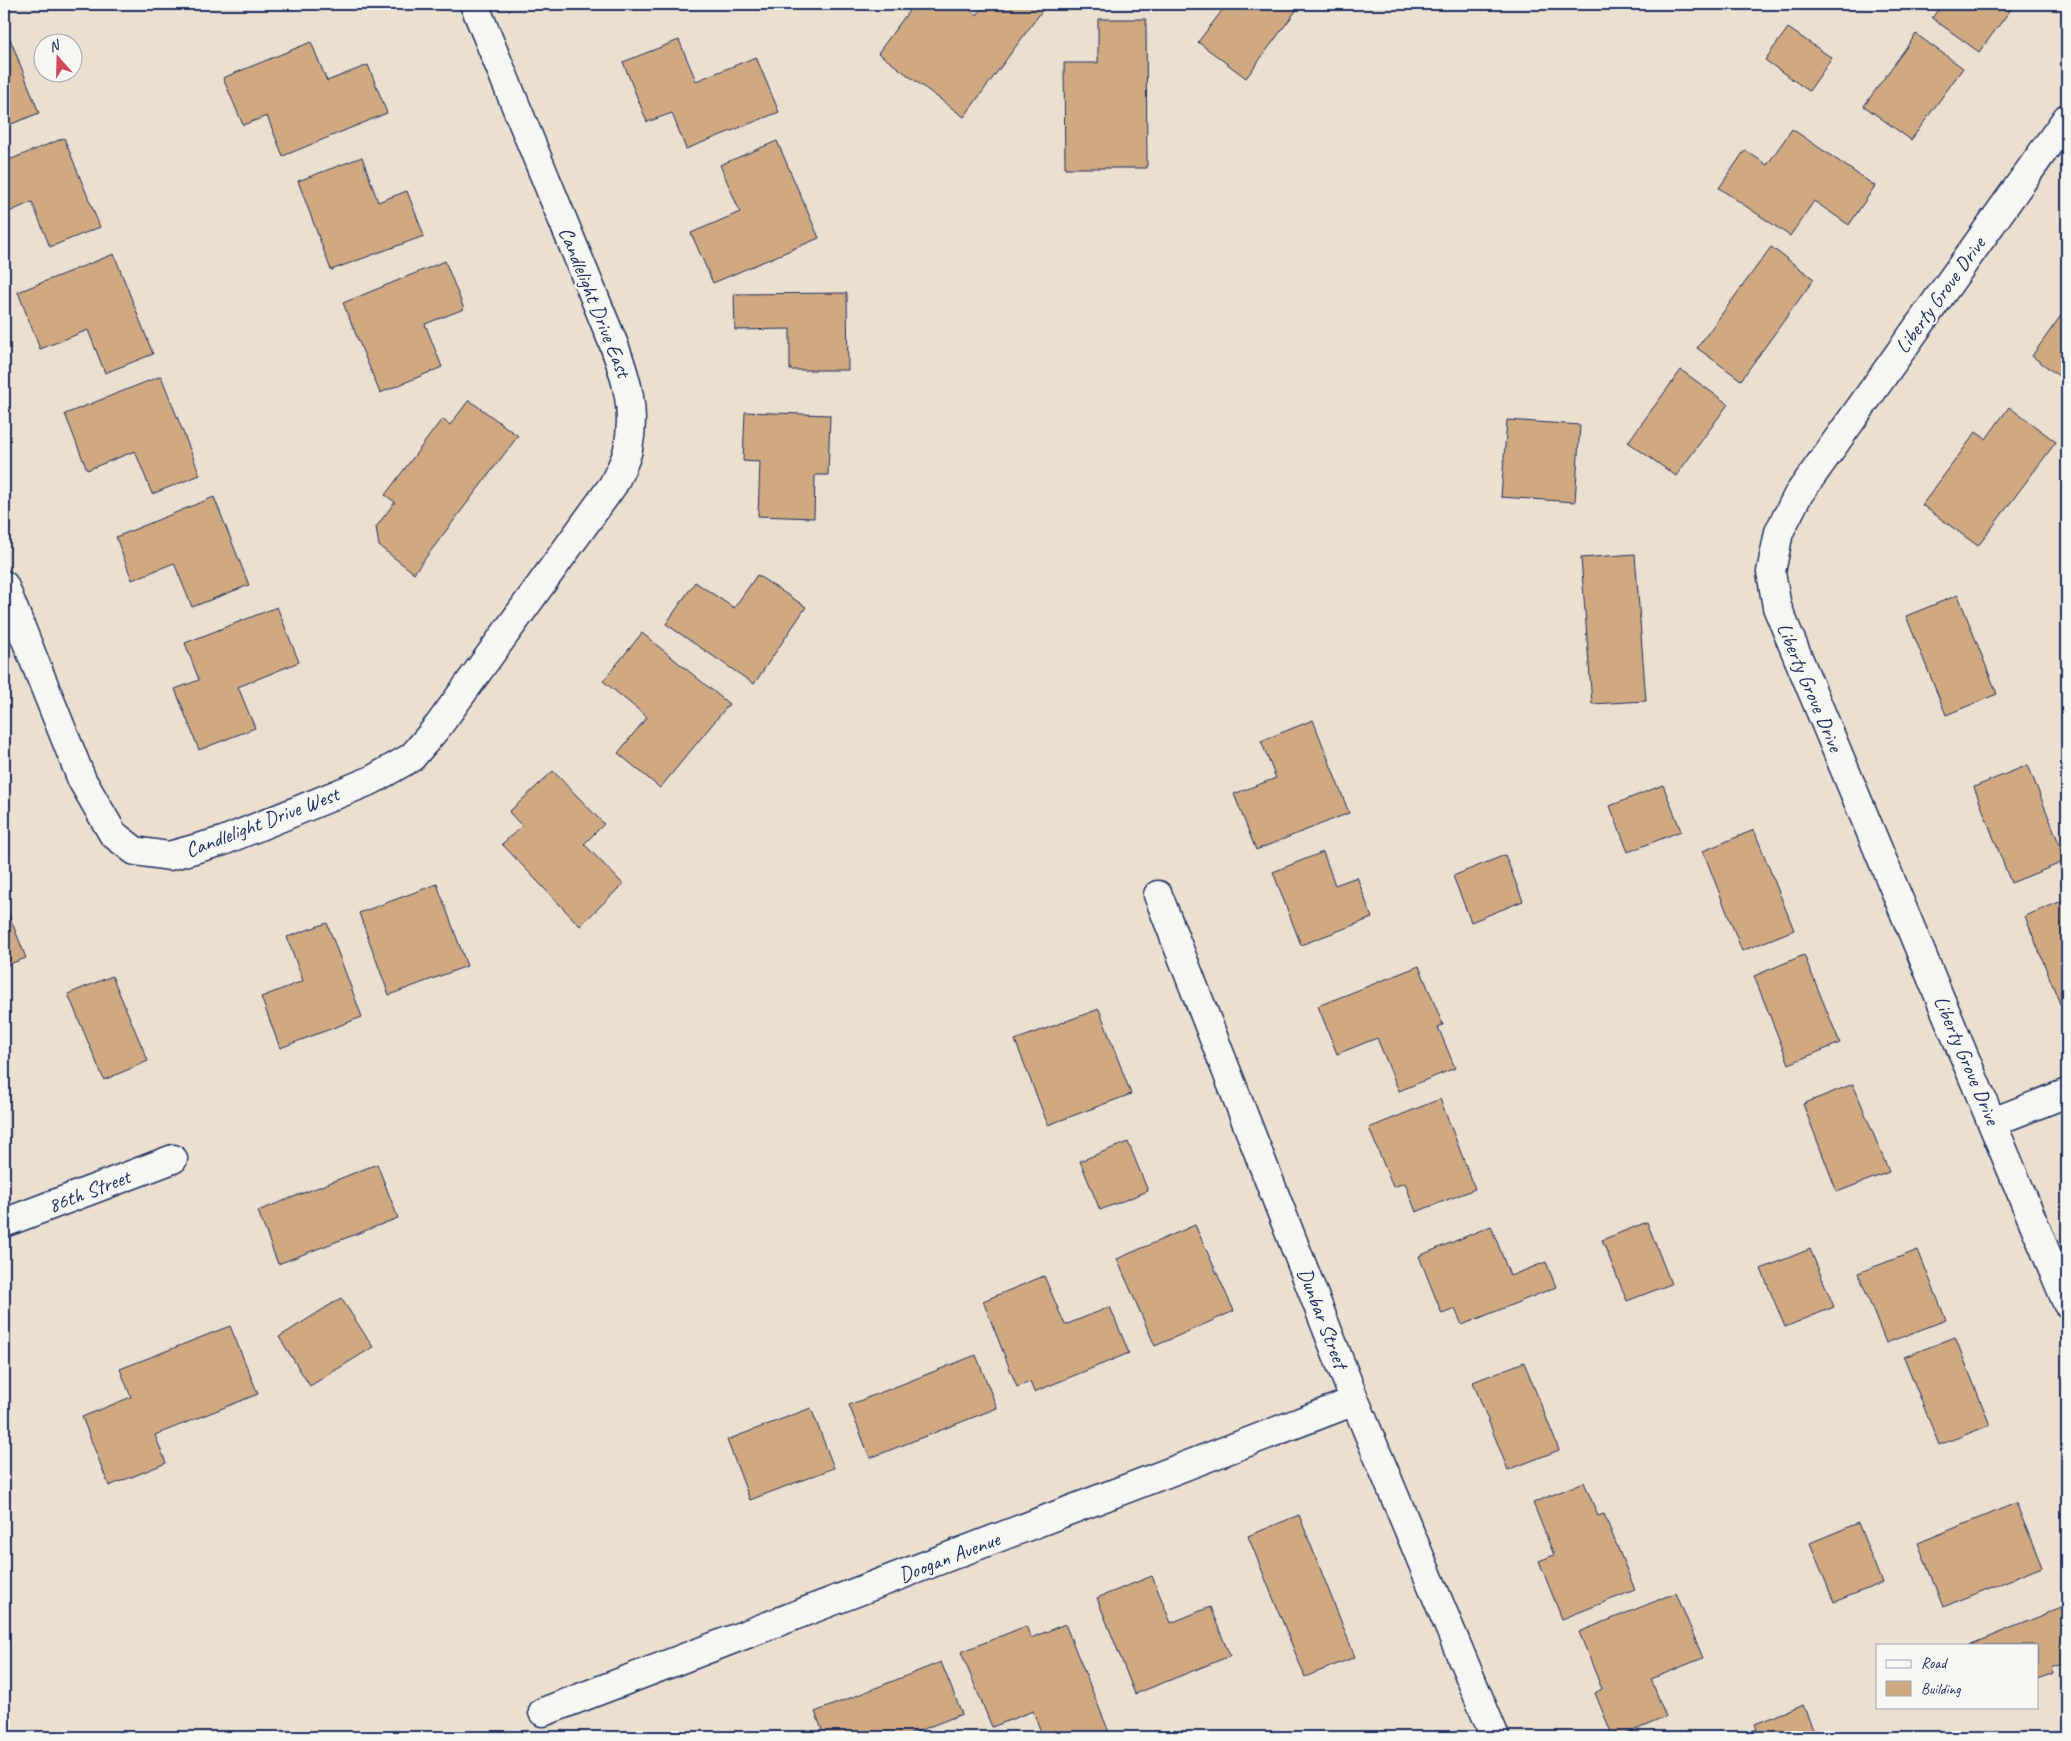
<svg xmlns="http://www.w3.org/2000/svg" width="2071" height="1741" viewBox="0 0 2071 1741" font-family="Caveat,sans-serif">
  <style>
    .building { fill: #d0a981; stroke: #1b2f5e }
    .lines { fill: none; stroke-linecap: round; stroke-linejoin: round }
    .street-casing { stroke: #1b2f5e; stroke-width: 31 }
    .street { stroke: #f6f6f2; stroke-width: 28 }
    .labels { text-anchor: middle; dominant-baseline: central; stroke-width: 4.5; stroke-linejoin: round; paint-order: stroke }
    .street-label { font-size: 21px; fill: #1b2f5e; stroke: #f6f6f2 }
  </style>
  <rect width="100%" height="100%" fill="#ebdfd0"/>
  <filter id="ink" filterUnits="userSpaceOnUse"><feTurbulence type="fractalNoise" baseFrequency=".02" numOctaves="2"/><feDisplacementMap in="SourceGraphic" scale="10" xChannelSelector="R" yChannelSelector="G"/><feConvolveMatrix kernelMatrix="1 2 1 2 8 2 1 2 1" color-interpolation-filters="sRGB"/></filter>
  <g filter="url(#ink)">
    <path class="building" d="M914,4h47l16,11 8,-11h62l-83,113 -86,-64z
      M1227,4h74l-55,74 -48,-36z
      M1942,4h73l-36,48 -47,-34z
      M1098,19h48l1,149h-82l-1,-105h34z
      M4,23l35,90 -35,14z
      M1788,28l44,30 -23,33 -44,-31z
      M1916,34l47,34 -52,72 -47,-34z
      M679,40l17,41 60,-24 23,55 -93,37 -14,-36 -25,9 -24,-60z
      M311,42l16,39 41,-16 19,48 -104,43 -16,-40 -24,9 -20,-47z
      M1792,129l83,57 -26,39 -35,-24 -24,35 -71,-48 26,-38 22,15z
      M64,138l36,89 -50,20 -18,-45 -28,12v-52z
      M777,141l42,97 -106,45 -22,-50 49,-21 -20,-47z
      M362,157l16,45 29,-11 17,45 -93,34 -33,-89z
      M1771,247l43,32 -73,101 -44,-32z
      M114,254l39,100 -48,19 -17,-43 -48,19 -22,-57z
      M445,261l19,48 -39,15 17,43 -62,26 -37,-90z
      M847,293l1,77h-58v-41l-55,1 -1,-36z
      M2067,307v75l-35,-26z
      M1681,370l47,34 -52,72 -48,-34z
      M161,376l39,99 -48,19 -17,-43 -48,19 -22,-56z
      M469,400l49,36 -104,137 -35,-27 -3,-19 19,-25 -10,-7 57,-76 8,6z
      M2009,407l47,35 -78,104 -56,-41 54,-73 10,7z
      M745,412l85,3 -2,60h-13l-1,43 -56,-2 2,-54 -17,-1z
      M1507,420l73,5 -5,77 -74,-5z
      M214,497l35,88 -57,22 -18,-44 -42,17 -16,-43z
      M1635,554l11,147 -54,3 -11,-146z
      M757,575l49,32 -52,77 -88,-60 29,-42 39,26z
      M1958,595l39,99 -51,21 -40,-99z
      M277,607l22,55 -61,25 17,41 -56,22 -24,-61 24,-9 -14,-37z
      M642,633l87,71 -69,84 -42,-35 29,-36 -44,-36z
      M1313,720l36,93 -93,37 -22,-56 42,-16 -15,-37z
      M2028,765l38,96 -55,22 -37,-96z
      M553,771l51,53 -20,20 39,40 -43,42 -78,-82 20,-18 -13,-14z
      M1663,785l18,46 -53,21 -18,-46z
      M1754,830l40,100 -52,21 -39,-100z
      M1323,852l12,33 22,-8 15,41 -71,27 -28,-73z
      M1505,855l18,46 -52,21 -18,-46z
      M437,884l30,82 -78,29 -30,-82z
      M2067,899v102l-7,3 -35,-88z
      M4,902l22,56 -22,8z
      M327,923l35,94 -82,31 -19,-51 42,-16 -16,-44z
      M1804,955l36,88 -51,21 -35,-88z
      M1419,966l24,59 -5,2 17,41 -56,23 -22,-53 -40,16 -19,-48z
      M112,976l36,85 -44,19 -36,-86z
      M1099,1009l32,85 -83,31 -33,-85z
      M1853,1084l36,88 -52,20 -34,-88z
      M1440,1099l35,90 -59,23 -11,-29 -12,4 -24,-59z
      M1128,1142l20,49 -48,19 -20,-49z
      M377,1164l21,54 -120,46 -20,-53z
      M1647,1222l24,62 -44,17 -25,-61z
      M1195,1225l39,86 -79,35 -38,-87z
      M1491,1226l19,50 36,-14 10,25 -94,38 -7,-16 -13,5 -23,-58z
      M1810,1249l24,58 -49,20 -24,-58z
      M1918,1250l28,70 -60,23 -28,-70z
      M1044,1276l21,49 45,-18 19,46 -95,39 -4,-10 -13,5 -34,-86z
      M341,1298l32,49 -63,39 -31,-49z
      M230,1326l28,68 -103,41 11,28 -57,23 -27,-69 49,-20 -11,-28z
      M1955,1337l35,88 -51,20 -35,-88z
      M976,1355l21,53 -127,50 -21,-53z
      M1524,1362l35,88 -51,20 -35,-88z
      M811,1408l23,60 -84,32 -23,-60z
      M1584,1482l14,34 6,-2 31,76 -73,29 -23,-58 15,-6 -21,-52z
      M2016,1503l26,64 -99,40 -25,-64z
      M1299,1515l56,142 -50,20 -57,-141z
      M1858,1523l24,60 -48,19 -24,-59z
      M1152,1576l19,47 39,-16 20,49 -95,38 -38,-96z
      M1676,1593l27,65 -52,21 15,38 -47,20h-6l-18,-44 7,-4 -23,-57z
      M2063,1607l4,11v44l-15,6 2,6 -17,6v-35h-68z
      M1065,1624l46,113h-68l-10,-26 -41,16 -31,-75 65,-26 5,12z
      M941,1662l21,52 -59,23h-78l-10,-25z
      M1803,1705l13,32h-81l22,-8 -2,-5z"/>
    <g class="lines">
      <defs>
        <path id="street" d="M2067,118l-269,377 -19,37 -8,40 6,35 290,696
          M4,585l78,195 31,54 22,17 34,5 54,-15 149,-61 40,-23 27,-32 174,-240c5,-11 13,-24 15,-36 8,-38 -1,-69 -14,-104l-140,-341
          M1158,895l197,506 140,336
          M1993,1122l74,-29
          M4,1223l169,-64
          M543,1712l812,-311"/>
      </defs>
      <use href="#street" class="street-casing"/>
      <use href="#street" class="street"/>
    </g>
  </g>
  <g class="labels">
    <g class="street-label">
      <text transform="translate(1940 295) rotate(-54)">Liberty Grove Drive</text>
      <text transform="translate(595 302) rotate(68)">Candlelight Drive East</text>
      <text transform="translate(1810 687) rotate(67)">Liberty Grove Drive</text>
      <text transform="translate(262 822) rotate(-21)">Candlelight Drive West</text>
      <text transform="translate(1967 1060) rotate(67)">Liberty Grove Drive</text>
      <text transform="translate(89 1191) rotate(-21)">86th Street</text>
      <text transform="translate(1323 1318) rotate(69)">Dunbar Street</text>
      <text transform="translate(949 1557) rotate(-21)">Doogan Avenue</text>
    </g>
  </g>
  <rect width="2071" height="1741" fill="none" stroke="#f6f6f2" stroke-width="20"/>
  <rect x="10" y="10" width="2051" height="1721" fill="none" stroke="#1b2f5e" stroke-width="2" filter="url(#ink)"/>
  <rect x="1876" y="1644" width="162" height="65" fill="#f6f6f2" stroke="#9ea6b7"/>
  <rect x="1886" y="1660" width="25" height="8" fill="#f6f6f2" stroke="#9ea6b7"/>
  <text x="1921" y="1668" font-size="15" fill="#1b2f5e">Road</text>
  <rect x="1886" y="1681" width="25" height="15" fill="#d0a981" stroke="#9ea6b7"/>
  <text x="1921" y="1694" font-size="15" fill="#1b2f5e">Building</text>
  <g transform="translate(58 58) rotate(340)"><circle r="24" fill="#f6f6f2" stroke="#9ea6b7"/>
  <path d="M0-4L9 19L0 12L-9 19Z" fill="#d1495b"/>
  <text y="-8" font-size="14" font-weight="bold" text-anchor="middle" fill="#1b2f5e">N</text>
  </g>
</svg>
